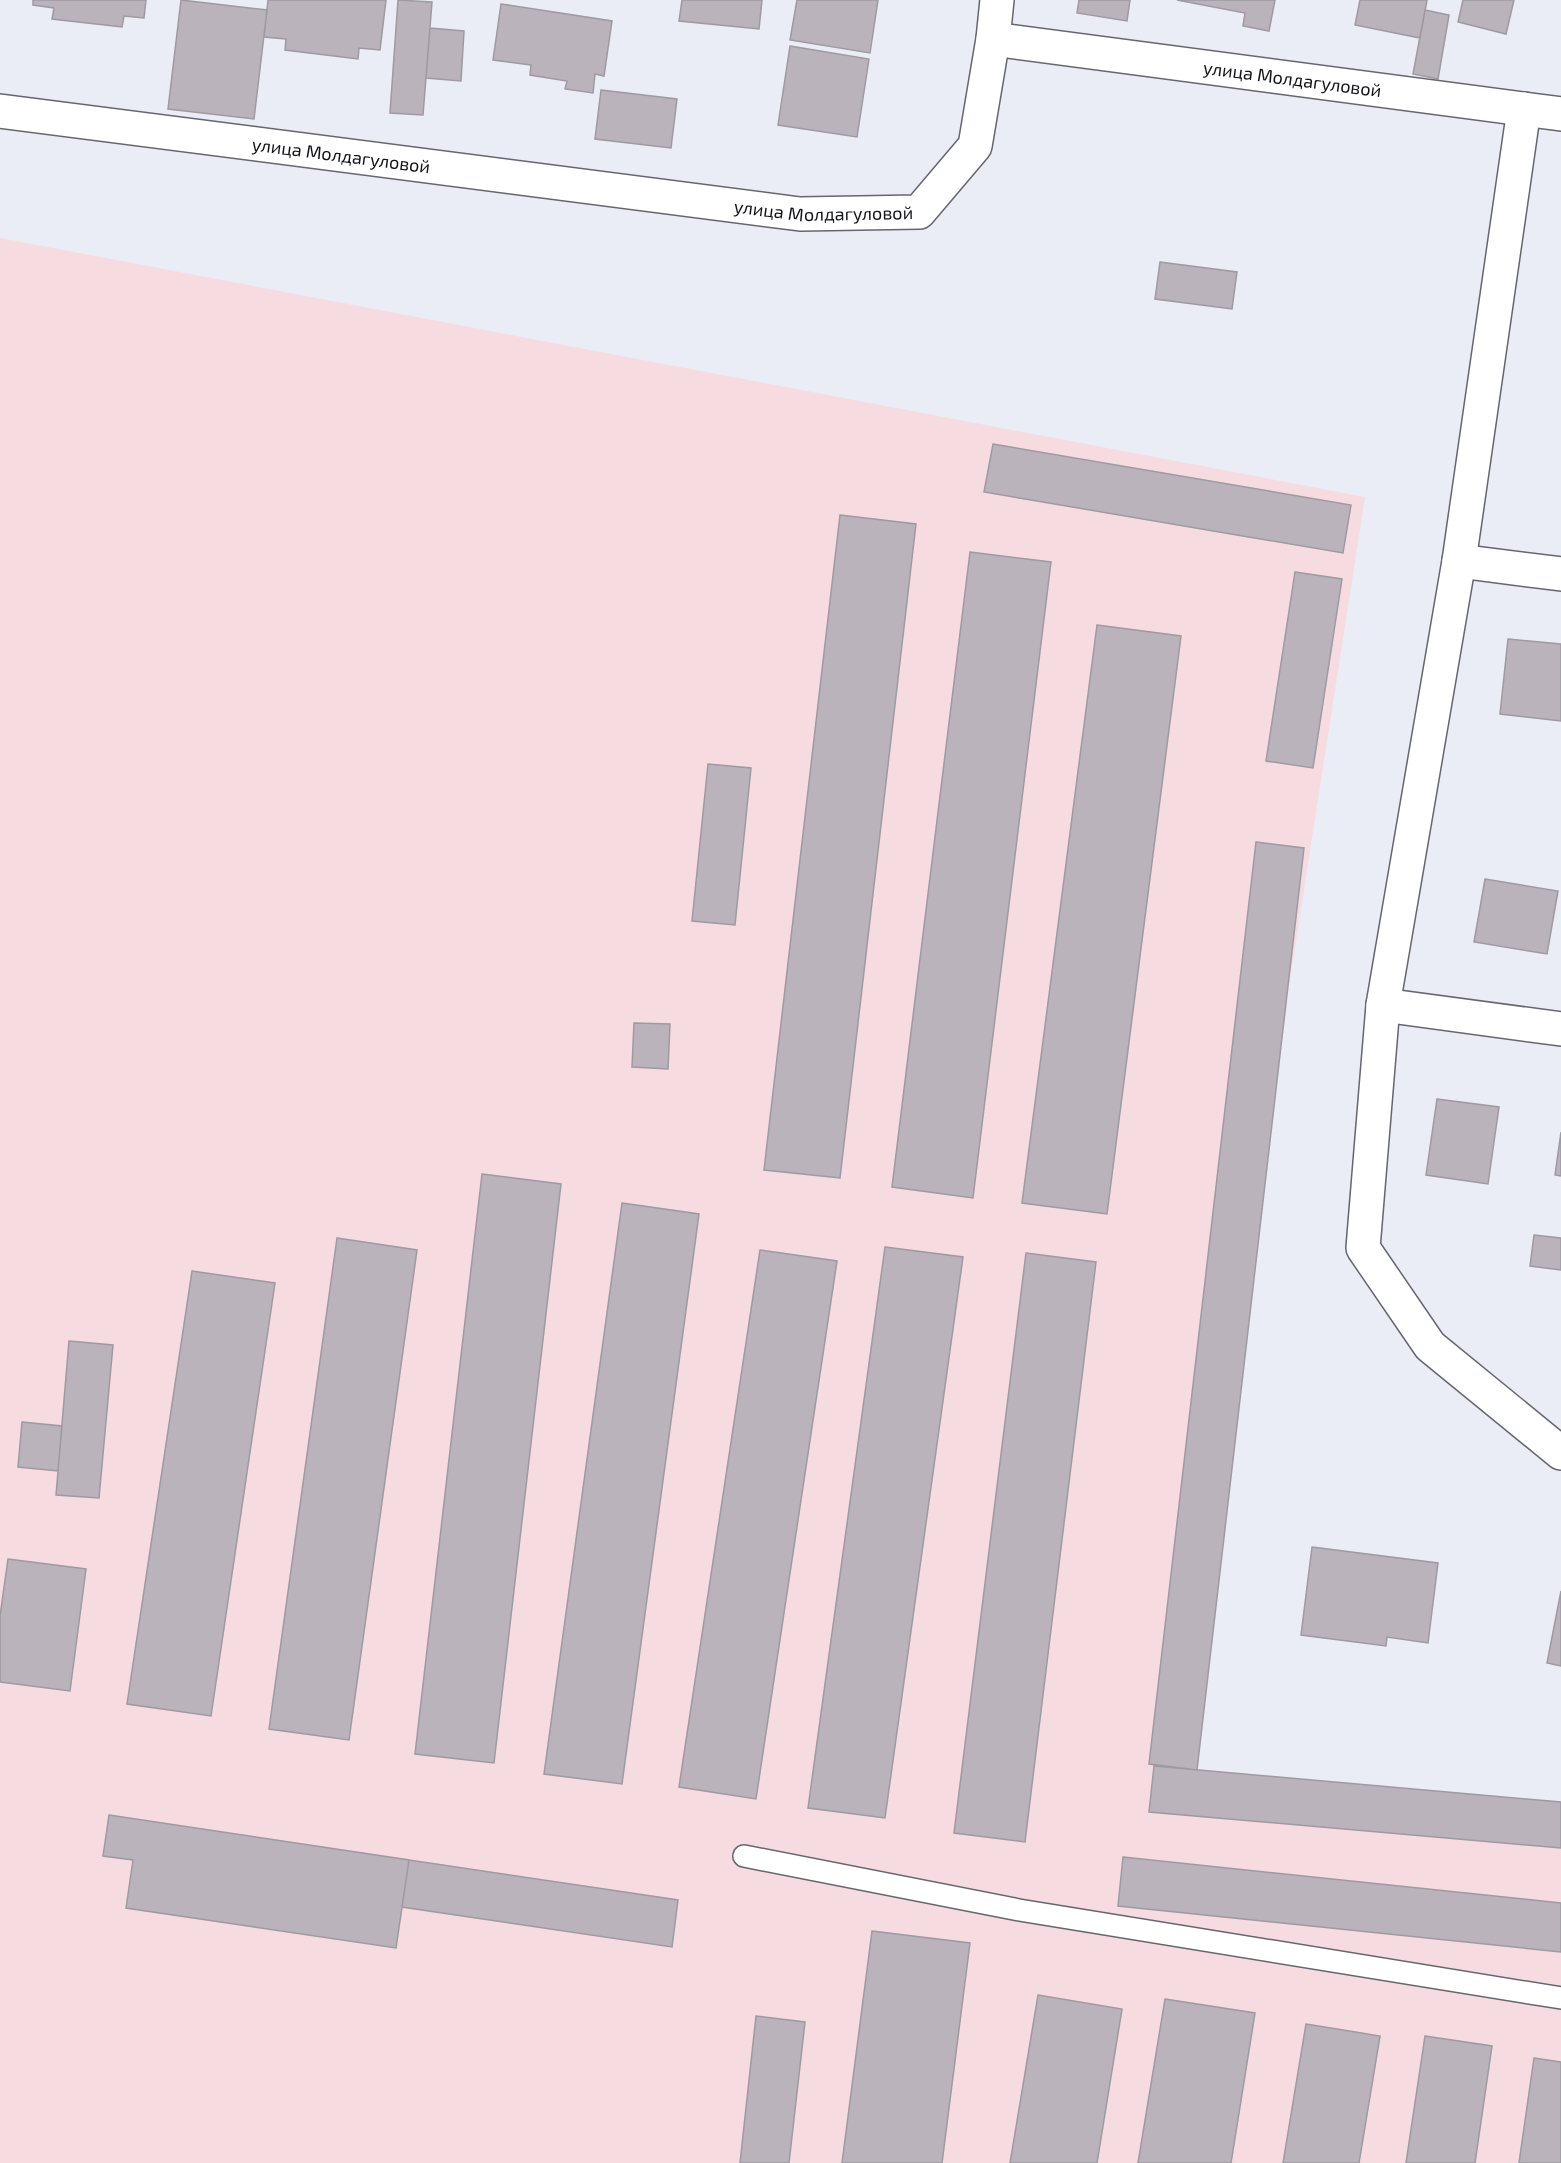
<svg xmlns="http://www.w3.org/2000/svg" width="1561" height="2163" viewBox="0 0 1561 2163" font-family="'Exo 2',sans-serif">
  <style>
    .industrial { fill: #f6dbe0 }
    .building { fill: #bab3bc; stroke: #9f99a1; stroke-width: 1.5 }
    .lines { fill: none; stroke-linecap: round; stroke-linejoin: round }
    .lane-casing { stroke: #65666f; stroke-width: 24 }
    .street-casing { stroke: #65666f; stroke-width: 36 }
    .lane { stroke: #fff; stroke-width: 21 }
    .street { stroke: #fff; stroke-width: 33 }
    .labels { text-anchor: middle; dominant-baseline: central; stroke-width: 4.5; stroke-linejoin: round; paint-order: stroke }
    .street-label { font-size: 18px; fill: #131417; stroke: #eaecf6 }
  </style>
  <rect width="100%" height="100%" fill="#eaecf6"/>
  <path class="industrial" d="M0,238l1365,259 -202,1299 398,34v333h-1561z"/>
  <path class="building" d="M33,0h113l-2,18 -20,-2 -2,11 -70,-8 2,-11 -21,-3z
    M181,0l86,10 -13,109 -86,-10z
    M268,0h118l-6,50 -21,-2 -1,11 -73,-9 1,-11 -22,-2z
    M398,0l34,2 -9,113 -33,-2z
    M682,0h80l-3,29 -80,-8z
    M797,0h81l-8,53 -80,-13z
    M1079,0h51l-3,21 -50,-8z
    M1177,0h98l-6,31 -26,-5 2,-13z
    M1360,0h67l-7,38 -65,-13z
    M1463,0h51l-8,34 -48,-12z
    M501,4l111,17 -8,55 -9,-2 -2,19 -28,-4 2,-8 -37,-6 1,-10 -38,-5z
    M1425,10l24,5 -11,64 -25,-5z
    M430,28l34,3 -3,50 -35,-3z
    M790,46l79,13 -12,78 -79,-12z
    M601,90l76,9 -6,49 -76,-9z
    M1160,262l77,10 -5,37 -77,-10z
    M993,444l358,61 -8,48 -359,-61z
    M840,515l76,9 -76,654 -76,-8z
    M970,552l81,10 -78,636 -81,-11z
    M1295,572l47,7 -29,189 -47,-7z
    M1097,625l84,11 -74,578 -85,-11z
    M1508,639l53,5v77l-61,-7z
    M708,764l43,4 -16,157 -43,-4z
    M1256,842l48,6 -107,922 -48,-6z
    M1485,879l73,12 -11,63 -73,-12z
    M634,1023l36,1 -2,45 -36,-2z
    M1437,1099l62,8 -11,77 -62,-9z
    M1561,1132v44l-6,-1z
    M482,1174l79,10 -67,579 -79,-9z
    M622,1203l77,11 -77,570 -78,-10z
    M1534,1235l27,3v32l-31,-4z
    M337,1238l80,12 -68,490 -80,-11z
    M885,1247l78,10 -78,561 -77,-10z
    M760,1250l77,11 -81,538 -77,-12z
    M1026,1253l70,9 -71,580 -71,-9z
    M192,1271l83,12 -64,433 -84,-12z
    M69,1341l44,4 -14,153 -43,-3z
    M22,1422l40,4 -4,45 -40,-4z
    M1312,1547l126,16 -10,80 -41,-6 -1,9 -85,-11z
    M8,1559l78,10 -16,122 -70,-9v-66z
    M1561,1591v75l-14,-3z
    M1154,1766l407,36v46l-412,-36z
    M109,1815l300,45 -13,88 -270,-40 7,-48 -30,-4z
    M1123,1857l438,46v49l-443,-46z
    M409,1860l269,40 -6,47 -270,-40z
    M872,1931l98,12 -28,220h-100z
    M1038,1995l84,14 -25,154h-87z
    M1165,1999l90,14 -24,150h-93z
    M756,2016l49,6 -16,141h-49z
    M1306,2024l74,12 -21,127h-76z
    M1425,2036l67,10 -17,117h-69z
    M1534,2058l27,4v101h-42z"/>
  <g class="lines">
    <defs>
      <path id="lane" d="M744,1856l275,54 542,88"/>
      <g id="street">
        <path id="s1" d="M993,39l568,75"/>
        <path d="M1524,109l-65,452 -76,444 -20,243 67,98 131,107"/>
        <path id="s2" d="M0,111l800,103 119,-2 56,-66 18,-107 4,-39"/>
        <path d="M1459,561l102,13"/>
        <path d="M1383,1005l178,24"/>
      </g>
    </defs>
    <use href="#lane" class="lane-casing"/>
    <use href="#street" class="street-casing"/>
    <use href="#lane" class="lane"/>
    <use href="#street" class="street"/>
  </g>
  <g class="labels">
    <g class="street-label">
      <text stroke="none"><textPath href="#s1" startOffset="302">улица Молдагуловой</textPath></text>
      <text stroke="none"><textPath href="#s2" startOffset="344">улица Молдагуловой</textPath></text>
      <text stroke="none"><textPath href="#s2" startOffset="830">улица Молдагуловой</textPath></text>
    </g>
  </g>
</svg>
